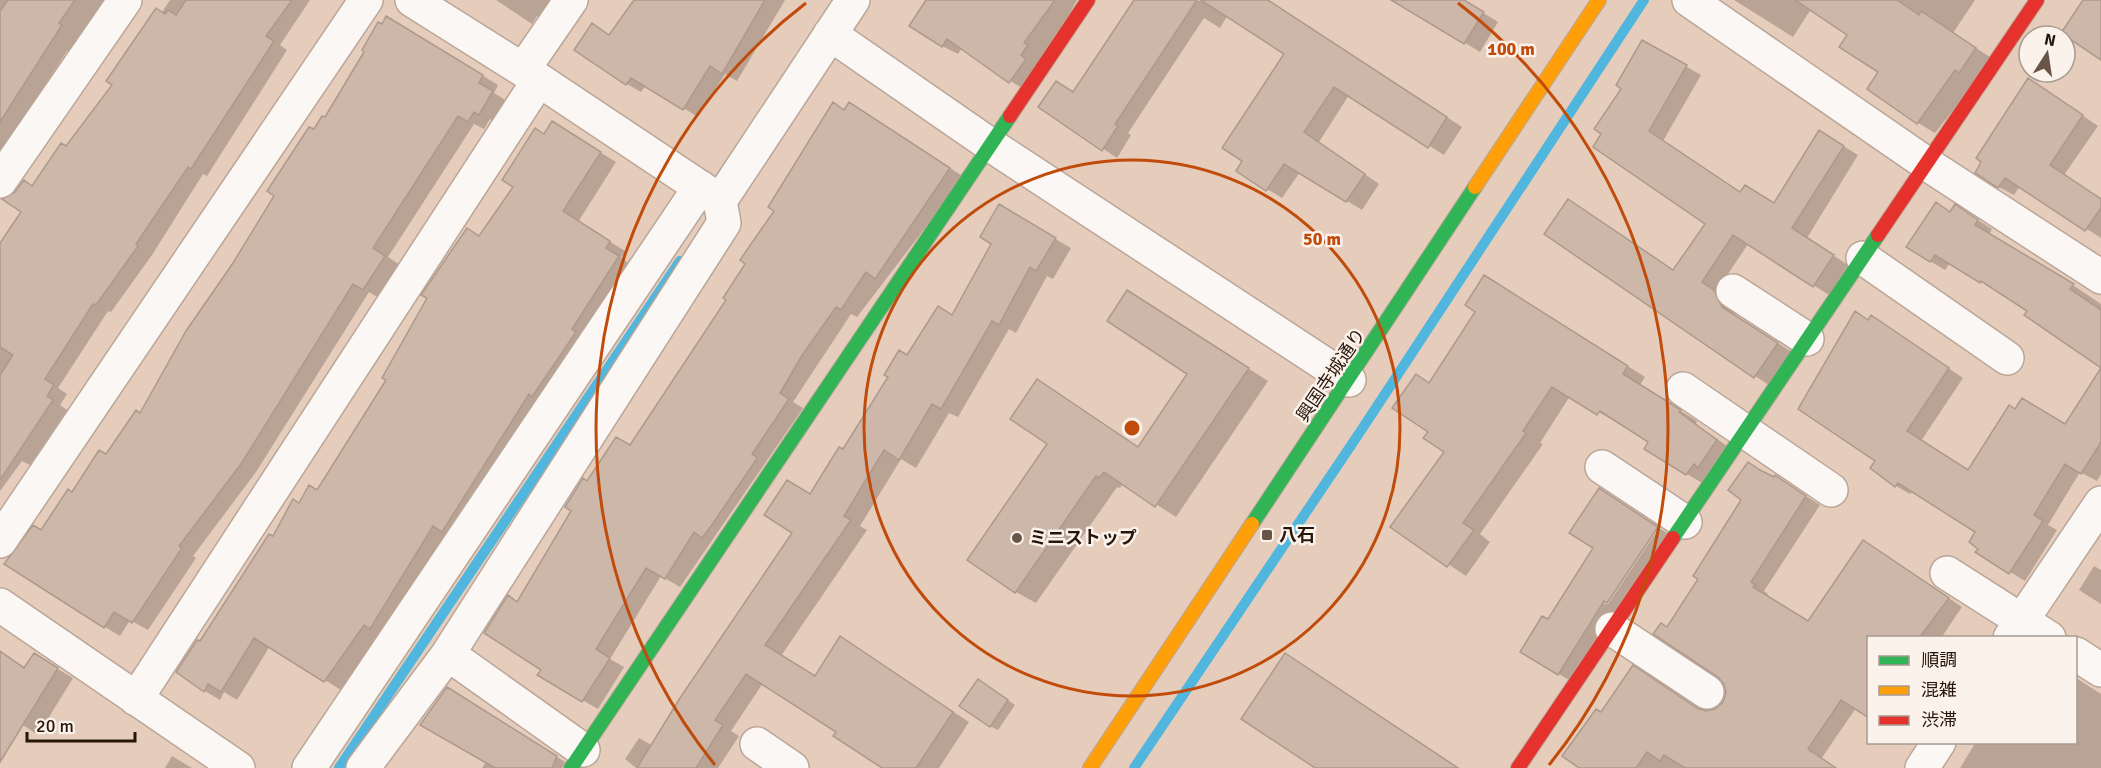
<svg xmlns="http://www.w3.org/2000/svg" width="2101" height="768" viewBox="0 0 2101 768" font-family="Signika,'Noto Sans JP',sans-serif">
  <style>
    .shadow { fill: #0003 }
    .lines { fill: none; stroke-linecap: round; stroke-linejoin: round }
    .stream { stroke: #51b6de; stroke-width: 10 }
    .building { fill: #ccb7a9; stroke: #ad998c; stroke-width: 1.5 }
    .street-casing { stroke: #baa698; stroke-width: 36 }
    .fast-casing { stroke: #baa698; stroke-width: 16 }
    .slow-casing { stroke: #baa698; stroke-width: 16 }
    .jam-casing { stroke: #baa698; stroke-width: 16 }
    .street { stroke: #fbf7f5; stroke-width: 33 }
    .fast { stroke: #30b455; stroke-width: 14 }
    .slow { stroke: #ff9f0a; stroke-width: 14 }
    .jam { stroke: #e5322d; stroke-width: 14 }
    .ring { fill: none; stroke: #c14b0b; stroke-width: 3 }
    .poi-dot { fill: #695547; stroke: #fcf2ec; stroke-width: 2 }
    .labels { text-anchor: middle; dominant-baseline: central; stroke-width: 5; stroke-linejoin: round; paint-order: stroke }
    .street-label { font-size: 18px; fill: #261509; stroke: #fcf2ec }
    .poi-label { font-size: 18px; font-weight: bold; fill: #261509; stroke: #fcf2ec; text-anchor: start }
    .centre { fill: #c14b0b; stroke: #fcf2ec; stroke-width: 3 }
    .ring-label { font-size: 18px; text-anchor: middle; font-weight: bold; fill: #c14b0b; stroke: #fcf2ec; stroke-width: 5; stroke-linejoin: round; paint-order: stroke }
  </style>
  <rect width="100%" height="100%" fill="#e6ccba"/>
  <path class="shadow" d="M0,0h106l-37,52 -2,-1 -56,86 -11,32z
    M170,0h140l-30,45 7,5 -80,126 -4,-2 -51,81 -41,57 -3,-1 -50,77 9,6 -7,11 7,5 -37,55 -8,-4 -22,30v-245l23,-34 10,-25 81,-102z
    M496,0h65l-15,22 -9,-6 -5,8z
    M636,0h149l-48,81 -12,-7 -27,43 -52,-32 -5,7 -14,-8 -34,-59 18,11z
    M928,0h149l-51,91 -64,-43 -4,6 -16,-8z
    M1135,0l101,1 -16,27 -16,-10 -76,115 3,2 -14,23 -76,-51 33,-14z
    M1260,0h6l11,6 185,121 -18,28 -95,-60 -30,47 60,42 -17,26 -62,-38 -18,26 -15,-9 -23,-28 42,-108z
    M1404,0h58l36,22 -18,30 -60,-37z
    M1734,0h241l-22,33 40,26 -58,74 -17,-10 -69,-88 -38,-26 -18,28z
    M402,27l96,58 -4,8 13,8 -12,21 -5,-3 -6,10 -10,-5 -86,133 12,8 -21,33 -10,-6 -113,180 -63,84 3,2 -48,72 -18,-10 -10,16 -15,-9 -63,-95 99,-117 173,-284z
    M1643,42l58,33 -38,66 78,52 34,12 60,-64 23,14 -51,83 41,27 -19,30 -81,-51 -32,48 13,9 8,17 55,34 -22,34 -224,-153 128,38 33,-47 -112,-77z
    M2044,89l54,37 -34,49 37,25v38l-81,-52 -6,9 -15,-8z
    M845,111l19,1 100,65 -107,140 -6,-3 -58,88 10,6 -123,179 -19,-11 -51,83 14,8 -26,42 -59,-34 4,-6 -25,-66 70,-120 42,-36 98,-147z
    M567,132l49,30 -38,60 47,29 -4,7 12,8 -246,371 -8,-4 -38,57 -71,-44 -33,54 -13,-8 -4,8 -15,-9 -27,-20 121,-167 18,-12 198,-306 30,-51z
    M1000,207l71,41 -18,31 -6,-3 -31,57 -7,-4 -51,88 -9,-4 -33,55 -15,-9 -41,67 7,4 -86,126 35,21 41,-29 112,74 -30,46h-56l-45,-37 -75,-48 -32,48 8,5 -21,32h-82l-11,-9 14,-21 14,8 142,-214 16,-36 97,-139 45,-40 40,-73z
    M1951,213l19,2 22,14 -3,6 50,31 2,-2 14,9 46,31v63l-72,-57 -33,-21 -46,-26 -5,7 -15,-9z
    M1502,287l143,90 -5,8 57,36 -1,3 38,27 -30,33 -17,-10 -37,-33 -80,-45 -30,47 3,1 -63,90 10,8 -24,34 -74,-49 54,-75 -16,-21v-47z
    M1148,304l120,77 -92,136 -53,-34 -3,5 -3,-1 -81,116 -20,-11 33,-149 8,-50 82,55 50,-74z
    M1872,317l91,61 -42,63 48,30 47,-60 50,15 35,-55v103l-4,7 -17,-9 -32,53 9,5 -32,51 -48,-29 3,-3 -3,-18 -64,-40 -3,3 -14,-8 -19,-26 -8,-139z
    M1776,477l44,28 -56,86 4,3 -2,3 43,26 69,-73 84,57 -21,31h-73l-12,70 -35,51 14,9h-253l20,-54 104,-2 11,-2 7,-6 3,-11 -2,-9 -58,-55z
    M1600,490l57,36 -53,78h4l51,-76 14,9 -99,146 -15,-9 -10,-53 46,-73z
    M2094,566l7,4v34l-22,-14z
    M0,651l26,17 8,-13 39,23 -35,57 -38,-25z
    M1286,655l27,16 146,97h-141z
    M2076,678l25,16v74h-141l16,-26h100z
    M986,685l29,20 -17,25 -8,-4z
    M463,698l102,64 -3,6h-80l4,-6z
    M172,756l20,12h-27z"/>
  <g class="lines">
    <path class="stream" d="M339,768l341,-507
      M1134,768l226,-336 284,-432"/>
  </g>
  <path class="building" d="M8,0h67l-16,23 3,2 -62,97v-111z
    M186,0h106l-26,36 8,5 -83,128 -3,-2 -52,77 2,2 -42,59 -3,-1 -48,75 9,6 -7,11 6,4 -53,80v-105l13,-20 -13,-8v-104l21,-31 -19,-13 13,-7 9,-12 8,6 29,-43 5,3 46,-61 -6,-4 50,-73 9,6 3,-4 8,5z
    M634,0h131l-43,74 -12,-8 -27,44 -52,-32 -5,7 -52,-35 18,-27 17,12z
    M926,0h129l-31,43 4,2 -7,10 5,4 -17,24 -62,-44 -5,8 -33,-21z
    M1134,0h63l-82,124 3,2 -16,25 -64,-44 18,-26 17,11z
    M1201,0h67l179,117 -19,31 -94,-61 -30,45 61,42 -19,28 -62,-38 -18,27 -30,-20 6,-10 -20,-13 62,-94z
    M1391,0h73l20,12 -20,32z
    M1795,0h102l22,15 2,-4 55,37 -17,25 -4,-3 -38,54 -50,-35 11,-17 -39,-25 8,-12z
    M2083,0h18v60l-40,-27z
    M386,16l97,59 -4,8 14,8 -14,24 -5,-3 -6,10 -10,-6 -85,132 12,8 -22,34 -10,-6 -112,180 -62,82 3,2 -50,75 -18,-11 -10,16 -100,-64 29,-39 8,5 27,-41 4,3 27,-42 7,4 30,-44 4,3 46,-82 47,-68 41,-67 -7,-5 42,-64 5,2 8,-13 3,1 39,-65 -2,-2 16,-28 4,2z
    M1642,40l45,25 -38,66 91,61 5,-7 29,18 45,-73 25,16 -52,82 42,27 -21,32 -80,-52 -31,47 12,8 8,17 56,36 -24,35 -210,-144 24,-35 105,71 32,-46 -112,-77 8,-13 -7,-5 27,-40 -5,-4z
    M2028,78l55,37 -33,50 51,34v9l-16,23 -80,-53 -7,10 -23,-15 6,-11 -5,-4z
    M833,102l11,8 5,-8 101,66 -75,111 -9,-7 -25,38 -5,-3 -35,50 -21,36 9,6 -37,55 5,3 -1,3 -45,66 -9,12 -8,-6 -29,47 -19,-11 -50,81 14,9 -28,44 -45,-27 4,-5 -57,-37 24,-38 9,7 54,-91 -6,-4 18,-29 4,3 29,-44 14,8 96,-145 -3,-2 22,-34 -5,-4 34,-49 -6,-4z
    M552,121l49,31 -38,59 47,30 -4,7 13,8 -47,73 4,3 -44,65 -3,-3 -87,138 -9,-6 -63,103 -6,-4 -40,57 -70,-44 -33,54 -13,-8 -4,8 -28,-20 21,-32 3,1 69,-107 4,2 20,-37 6,4 10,-18 8,5 69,-110 -4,-2 45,-80 -6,-3 46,-67 12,8 34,-49 -11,-7 33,-52 9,6z
    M1936,202l14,10 5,-8 23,16 -3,5 99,59 -4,5 31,21v132l-20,32 -16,-10 -31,51 9,6 -34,53 -34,-22 3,-3 -9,-7 6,-10 -77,-49 -3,4 -25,-19 5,-7 -77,-52 57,-98 13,9 3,-5 78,53 -42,63 61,39 41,-65 6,4 7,-11 43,26 36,-56 -77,-53 3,-4 -46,-30 -1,2 -45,-28 -5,7 -24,-15z
    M999,204l57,34 -20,33 -6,-4 -31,58 -7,-4 -51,88 -9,-5 -33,56 -15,-10 -40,66 7,4 -86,125 50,31 25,-40 113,76 -37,56h-34l-49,-32 3,-4 -90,-58 -31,46 8,5 -27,43h-59l43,-70 112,-165 -28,-18 23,-35 23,14 29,-47 4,2 45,-72 -4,-2 15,-25 8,5 31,-49 14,9 39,-71 -11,-7z
    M1484,275l144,91 -5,8 58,36 -2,2 38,28 -19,28 -4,-4 -8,11 -42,-26 4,-7 -48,-31 -3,4 -45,-28 -29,44 3,2 -63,90 11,7 -27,37 -57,-40 54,-75 -21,-14 5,-6 -36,-24 24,-34 13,9 46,-71 -10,-7z
    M1127,290l122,78 -94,139 -51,-35 -5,6 -3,-2 -81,117 -48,-33 80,-116 -37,-25 27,-40 101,68 49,-73 -80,-53z
    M1748,462l12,8 14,7 1,-2 31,21 -55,86 4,3 -2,2 55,34 55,-81 86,58 -30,40h-50v80l-28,-18 -33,49 28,19h-151l-21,-13 -4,6 -13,-9 -11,16h-57l-17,-12 34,-47 5,3 32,-47 64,43 9,3 9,-2 8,-7 3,-9 -2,-9 -6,-7 -65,-43 8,-11 6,4 31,-48 -5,-3 48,-76 -13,-10z
    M1599,488l59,39 -51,76 -3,-2 -46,74 -38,-23 22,-36 6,3 45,-71 -24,-15z
    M0,651l24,17 10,-15 24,15 -58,94z
    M1285,653l173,115h-143l-74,-49z
    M978,679l30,21 -18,27 -31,-21z
    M447,687l110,69 -5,12h-57l-75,-43z"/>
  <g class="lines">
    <defs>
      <path id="street" d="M412,0l127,80 180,120
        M1689,0l238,164 174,113
        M830,34l162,112 357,234
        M523,70l48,-70
        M0,181l125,-181
        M1863,258l144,100
        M1733,291l74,48
        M1683,389l148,101
        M1602,467l83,55
        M0,541l366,-541
        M1947,573l102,65
        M0,605l238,163
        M1612,629l95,63
        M2010,638l91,-135
        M448,654l135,96
        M2076,654l25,16
        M136,699l403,-619
        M757,744l35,24
        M309,768l391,-581
        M363,768l85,-114 276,-431 -4,-22 133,-201
        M1922,768l17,-26"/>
      <path id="fast" d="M1252,524l223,-337
        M1673,538l205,-303
        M571,768l439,-652"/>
      <path id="slow" d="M1475,187l124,-187
        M1090,768l162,-244"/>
      <path id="jam" d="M1010,116l78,-116
        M1878,235l159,-235
        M1518,768l155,-230"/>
    </defs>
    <use href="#street" class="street-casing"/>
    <use href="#fast" class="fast-casing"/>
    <use href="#slow" class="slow-casing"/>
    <use href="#jam" class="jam-casing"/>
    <use href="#street" class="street"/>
    <use href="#fast" class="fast"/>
    <use href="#slow" class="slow"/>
    <use href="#jam" class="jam"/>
  </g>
  <g class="ring">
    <circle cx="1132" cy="428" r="268"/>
    <path d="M715 765A536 536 0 0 1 806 3M1458 3A536 536 0 0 1 1549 765"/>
  </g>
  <g class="poi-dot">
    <rect x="1261" y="529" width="12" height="12" rx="3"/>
    <circle cx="1017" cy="538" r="6"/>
  </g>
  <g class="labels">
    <g class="street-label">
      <text transform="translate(1331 375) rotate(-56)">興国寺城通り</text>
    </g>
    <g class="poi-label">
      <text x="1279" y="535">八石</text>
      <text x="1029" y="538">ミニストップ</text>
    </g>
  </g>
  <circle cx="1132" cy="428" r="9" class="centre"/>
  <g class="ring-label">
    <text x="1511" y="55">100 m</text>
    <text x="1322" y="245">50 m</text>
  </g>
  <rect x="1867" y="636" width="210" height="108" fill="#fcf2ec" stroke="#a69a91" stroke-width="1.5"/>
  <rect x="1879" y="656" width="30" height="9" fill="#30b455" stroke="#a69a91" stroke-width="1.5"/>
  <text x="1921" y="666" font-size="18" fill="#261509">順調</text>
  <rect x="1879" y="686" width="30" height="9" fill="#ff9f0a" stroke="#a69a91" stroke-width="1.5"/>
  <text x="1921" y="696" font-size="18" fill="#261509">混雑</text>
  <rect x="1879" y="716" width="30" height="9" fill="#e5322d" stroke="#a69a91" stroke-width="1.5"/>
  <text x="1921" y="726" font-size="18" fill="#261509">渋滞</text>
  <g transform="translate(2047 54) rotate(12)"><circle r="28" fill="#fcf2ec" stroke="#a69a91" stroke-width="1.5"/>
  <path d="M0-4.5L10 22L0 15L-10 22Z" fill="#695547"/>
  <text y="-9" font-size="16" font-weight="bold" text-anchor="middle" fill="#261509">N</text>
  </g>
  <path d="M27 732v9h108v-9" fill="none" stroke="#261509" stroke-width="3"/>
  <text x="36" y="732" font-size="18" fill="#261509" stroke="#fcf2ec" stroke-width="4.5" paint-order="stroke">20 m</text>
</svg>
